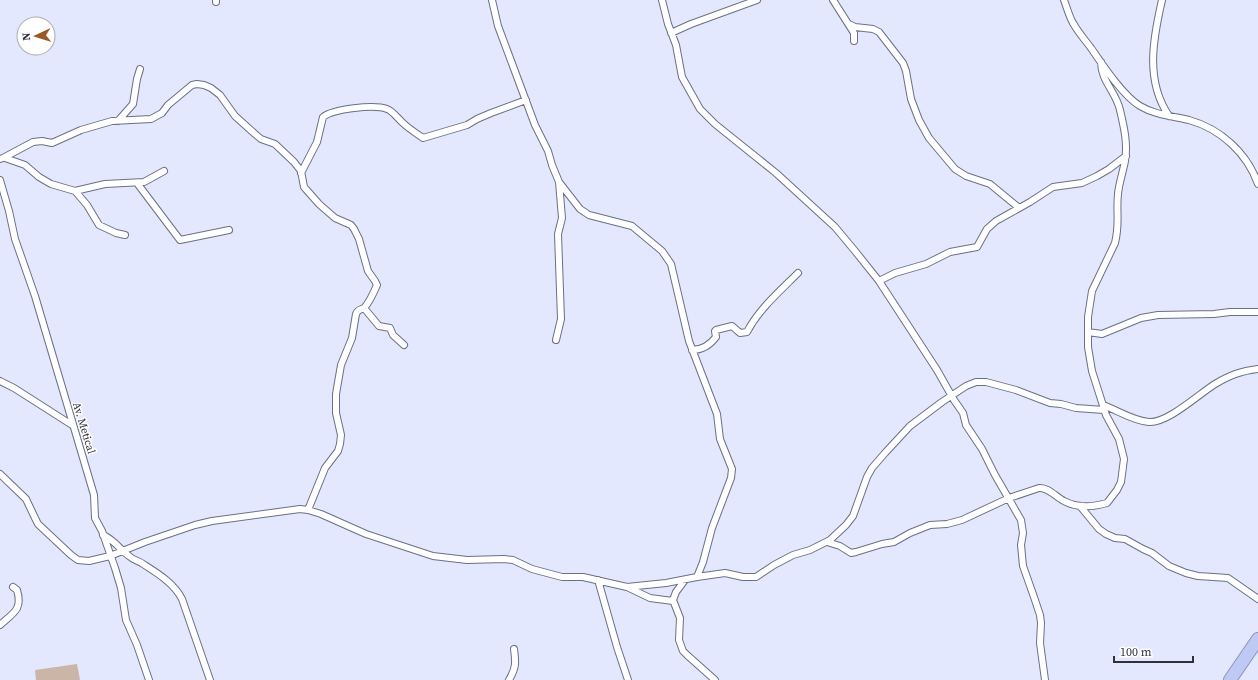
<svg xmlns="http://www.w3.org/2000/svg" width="1258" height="680" viewBox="0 0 1258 680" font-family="'Source Serif 4',serif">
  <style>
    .green { fill: #cab5a7 }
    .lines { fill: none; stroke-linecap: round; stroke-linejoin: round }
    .street-casing { stroke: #6b7084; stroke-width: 8 }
    .highway-casing { stroke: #8d94b4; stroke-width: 14 }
    .street { stroke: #fff; stroke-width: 6 }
    .highway { stroke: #bfc9f5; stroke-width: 12 }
    .labels { text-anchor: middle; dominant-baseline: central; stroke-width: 3; stroke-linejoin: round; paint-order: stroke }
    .street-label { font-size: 11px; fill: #2f313a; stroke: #fff }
  </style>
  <rect width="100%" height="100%" fill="#e3e8fe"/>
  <path class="green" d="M77,664l3,16h-44l-1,-10z"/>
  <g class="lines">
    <defs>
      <path id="street" d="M216,0v2
        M662,0l6,24 8,21 6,32 18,32 15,15 61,49 59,54 20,24 24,30 58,89 17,30 9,13 3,12 16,24 13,26 26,45 2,13 -2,12 2,21 11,31 6,18 1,8 -1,20 5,37
        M833,0l21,33v8
        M1064,0c3,8 5,16 9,23 5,9 12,17 18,25 11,16 32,48 49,58 15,9 32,10 49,14 32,9 58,33 69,64
        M1162,0c-9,39 -17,81 7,116
        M849,24l6,3 18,2 6,3 24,31 3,8 5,28 8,21 10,18 26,31 11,7 24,8 29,24
        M671,33l20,-9 66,-24
        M118,121l15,-17 4,-25 3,-10
        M5,158l20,7 14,12 12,7 24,7 12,14 12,20 17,8 9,2
        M0,159l3,-1 30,-16 9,-1 10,2 29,-13 31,-9 39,-2 11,-6 6,-8 24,-20 5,-1 7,1 7,3 9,7 15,21 20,18 6,5 14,5 19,18 7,9 3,16 15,17 16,14 16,7 3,4 5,10 9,32 7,10 2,4c-3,7 -8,18 -13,23 -4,2 -6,1 -8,6l-4,24 -11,27 -5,29v19l5,22 -1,9 -2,7 -13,17 -17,42
        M301,173l16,-31 6,-25c10,-8 51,-13 64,-8 6,2 11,10 16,14 5,5 14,11 20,15l44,-13 10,-6 14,-6 35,-13
        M0,180l9,31 6,28 20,57 59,199 1,23 7,13 13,37 6,20 5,32 11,25 12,35
        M137,183l43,57 49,-10
        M75,191l30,-7 39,-2 20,-11
        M879,281l16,-8 31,-9 24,-12 27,-5 10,-18 9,-8 34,-19 23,-15 29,-4 15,-7 12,-7 17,-13
        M364,308l15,18 11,2 3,7 11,10
        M1088,332l14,2 39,-16 17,-3 56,-1 16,-2h28
        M556,340l5,-21 -3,-85 4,-16 -3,-36
        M692,350c10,0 18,-5 24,-13l-1,-6 1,-1 16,-4 8,7 7,-1c12,-23 33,-41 51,-59
        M0,381l14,7 58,37
        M1103,405c14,5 30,16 46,17 19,1 50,-28 66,-38 15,-9 26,-13 43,-15
        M0,474l26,25 9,19 3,6 33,31 7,5 11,1 21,-5 35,-14 50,-17 17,-4 88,-12 8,1 13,4 45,20 67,22 34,4 37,-1 9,1 19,9 30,8h21l44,10 39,-4 31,-6 6,-15 9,-34 19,-50 1,-9 -12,-30 -3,-25 -28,-73 -18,-77 -9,-13 -30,-25 -43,-11 -9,-6 -21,-27 -7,-17 -4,-14 -13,-26 -37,-99 -6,-26
        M1080,506l19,23 7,5 9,4 10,1 18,10 9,4 17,13 17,7 12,3 30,2 30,21
        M103,535c13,6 16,14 26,21 4,4 10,5 14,8 14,9 31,19 39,35l28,81
        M827,542l13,4 11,7 5,-1 26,-8 12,-2 16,-9 20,-8 17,-1 15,-4 47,-22 30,-10c9,-1 17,9 25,13 13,7 29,6 43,2l10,-13 4,-8 3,-23 -5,-20 -13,-24 -14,-44 -4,-24v-30l4,-26 23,-48c5,-20 1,-31 3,-49 1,-11 5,-22 7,-33 3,-17 -1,-34 -5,-51 -4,-18 -19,-29 -19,-48
        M697,577l28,-4 18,4h13l18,-12 19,-10 17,-5 20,-10 16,-15 7,-9 14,-39 5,-9 13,-15 25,-27 32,-24 24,-16 10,-4h10l30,8 34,13 11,1 15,4 28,2
        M598,580l19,67 11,33
        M685,580l-9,12 -3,8 7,18 -1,22 4,11 4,4 28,25
        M627,587l23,11 23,3
        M0,625c13,-12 23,-15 17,-35l-4,-3
        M509,680c7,-12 7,-17 5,-31"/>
      <path id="highway" d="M1230,680l28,-41"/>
    </defs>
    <use href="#street" class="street-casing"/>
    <use href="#highway" class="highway-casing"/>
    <use href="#street" class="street"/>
    <use href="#highway" class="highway"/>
  </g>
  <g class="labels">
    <g class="street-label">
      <text transform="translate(84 428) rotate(73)">Av. Metical</text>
    </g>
  </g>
  <g transform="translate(36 36) rotate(266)"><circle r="19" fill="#ffffff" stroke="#acadb0"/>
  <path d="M0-3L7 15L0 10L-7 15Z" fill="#995923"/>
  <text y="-6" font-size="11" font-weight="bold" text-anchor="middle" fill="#2f313a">N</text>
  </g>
  <path d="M1114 656v6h79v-6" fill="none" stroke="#2f313a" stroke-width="2"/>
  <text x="1120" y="656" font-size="12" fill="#2f313a" stroke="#ffffff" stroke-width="3" paint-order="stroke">100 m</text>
</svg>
